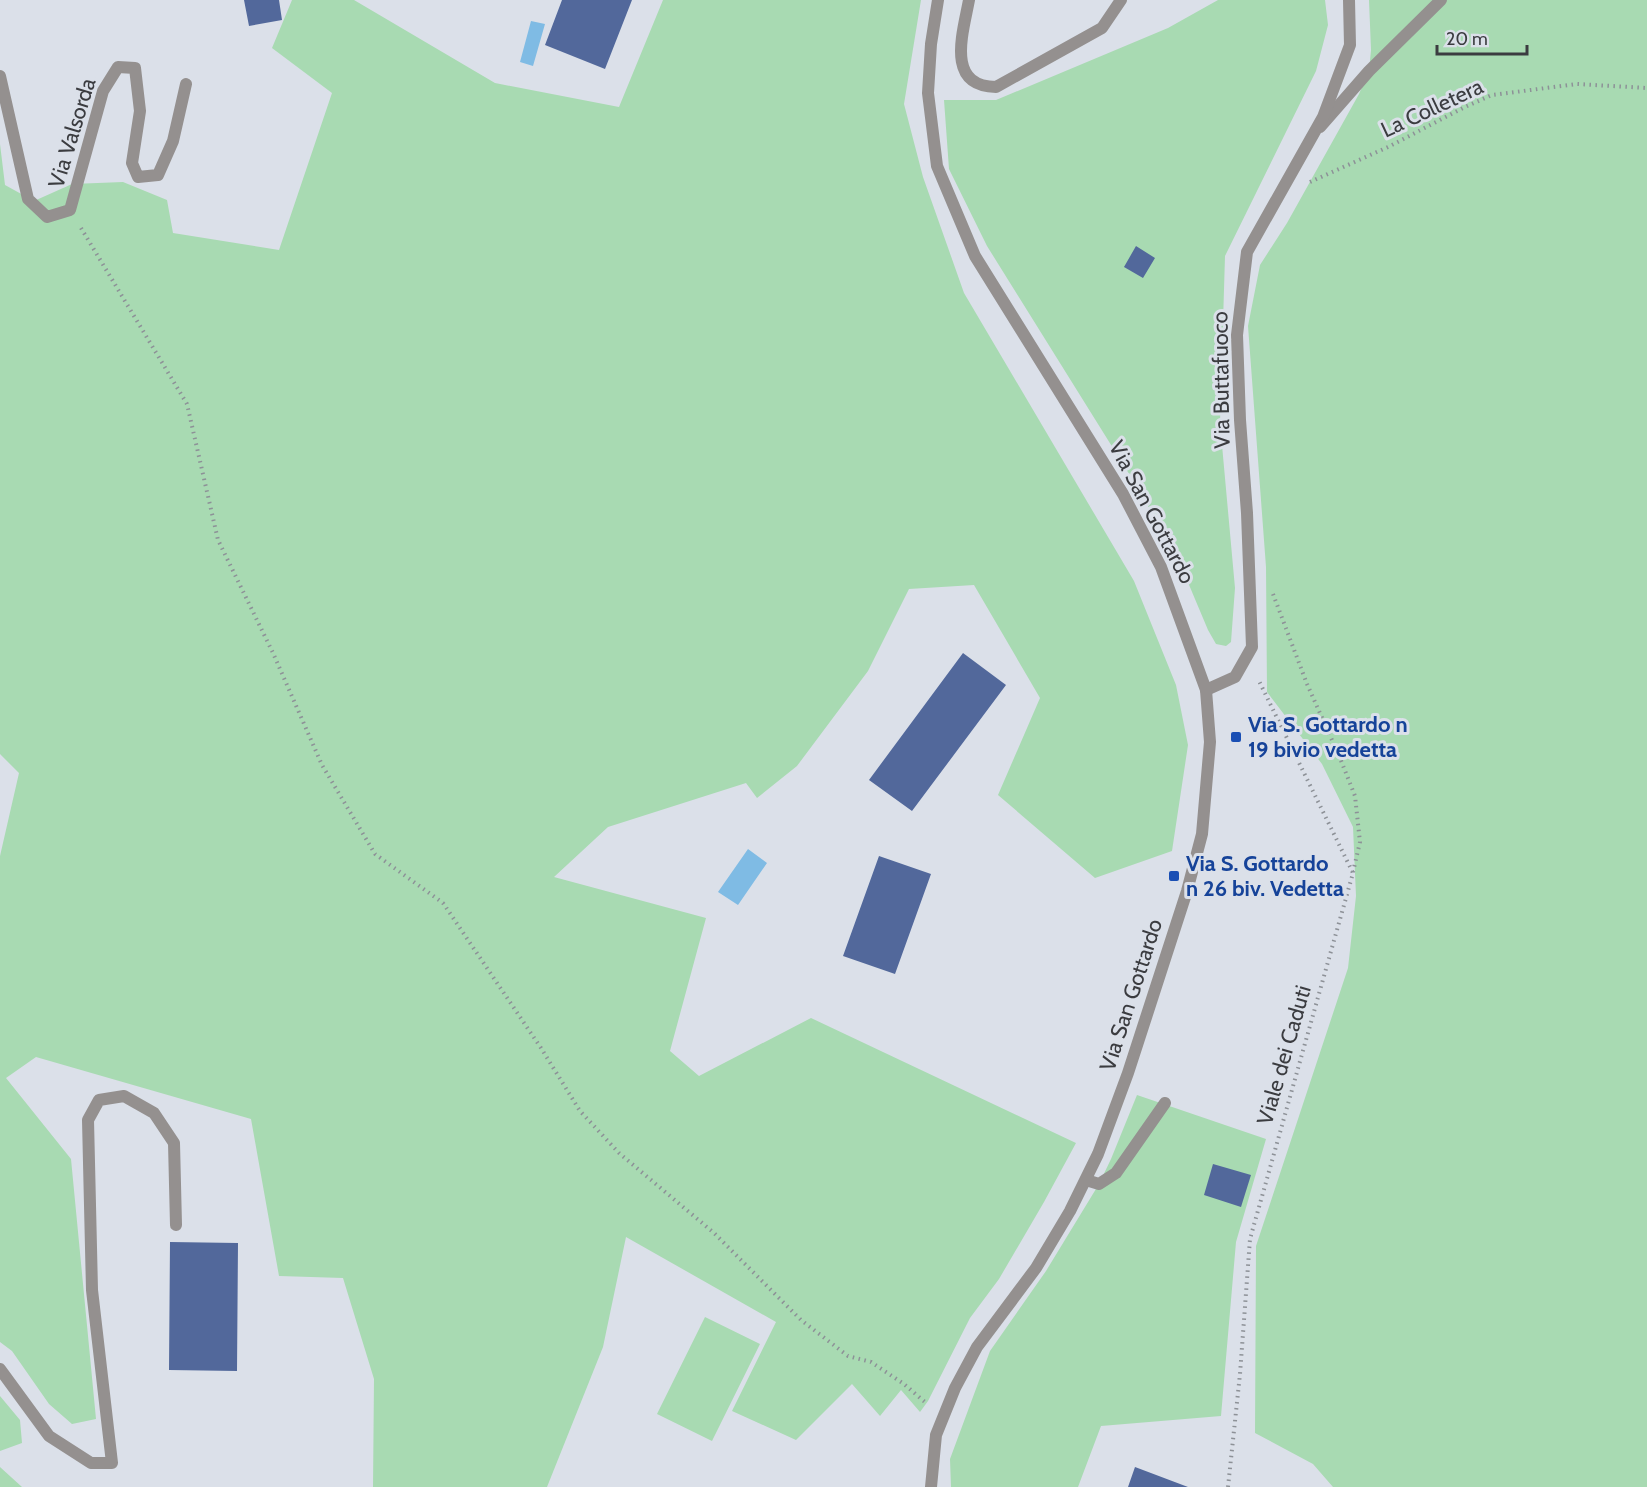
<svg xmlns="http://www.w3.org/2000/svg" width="1647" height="1487" viewBox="0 0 1647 1487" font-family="Cabin,sans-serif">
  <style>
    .green { fill: #a8dab2 }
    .water { fill: #7fbbe4 }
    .building { fill: #52689b }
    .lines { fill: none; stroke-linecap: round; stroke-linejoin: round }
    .path { stroke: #8d9197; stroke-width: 4; stroke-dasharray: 1.5 4.5; stroke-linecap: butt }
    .service { stroke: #94908f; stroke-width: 12 }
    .minor { stroke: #94908f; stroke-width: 12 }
    .tertiary { stroke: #94908f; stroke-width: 12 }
    .transit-dot { fill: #1a4fb4; stroke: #dbe0e9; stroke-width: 2 }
    .labels { text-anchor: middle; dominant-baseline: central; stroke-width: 6; stroke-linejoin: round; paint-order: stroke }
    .street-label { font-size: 22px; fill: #3b3c40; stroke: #dbe0e9 }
    .transit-label { font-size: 22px; font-weight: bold; fill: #164399; stroke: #dbe0e9; text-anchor: start }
  </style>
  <rect width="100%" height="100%" fill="#dbe0e9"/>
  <path class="green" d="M292,0h62l141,83 124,24 44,-107h258l-17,104 19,73 41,116 170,288 42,104 12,60 -16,106 -77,27 -97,-83 42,-97 -66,-113 -65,4 -41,82 -71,95 -40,32 -11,-15 -138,44 -54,50 152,41 -36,133 29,25 112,-58 265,125 -32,59 -45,77 -29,39 -42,83 -8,11 -19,-22 -21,26 -28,-32 -56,56 -64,-29 44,-89 -150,-85 -23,110 -56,140h-174l1,-108 -31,-101 -64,-2 -28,-157 -215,-62 -30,21 65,81 25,260 -24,5 -23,-20 -37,-53 -12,-9v-486l19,-83 -19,-19v-610l5,41 29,16 38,-17 51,-2 44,18 6,33 106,17 53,-157 -60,-45z
    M1218,0h107l3,25 -12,46 -91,185 -5,167 15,165 -4,54 -5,4 -10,-2 -8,-14 -29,-69 -43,-76 -149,-239 -38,-77 -5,-69h52l172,-72z
    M1369,0h278v1487h-314l-20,-23 -58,-31 1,-187 92,-278 8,-72 -3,-69 -31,-63 -55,-72 -1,-125 -18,-241 12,-61 27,-42 72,-129 10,-23 2,-21z
    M1137,1095l129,44 -30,103 -15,174 -120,10 -23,61h-127l-1,-28 40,-108 56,-80 53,-87 12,-25z
    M705,1317l55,27 -48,97 -55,-27z
    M0,1396l20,24 2,23 -22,8z
    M0,1467l22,20h-22z"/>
  <path class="water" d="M531,21l14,3 -12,42 -13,-4z
    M748,849l19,14 -29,42 -20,-13z"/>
  <path class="building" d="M244,0h35l3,20 -33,6z
    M562,0h70l-27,69 -60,-24z
    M1136,246l19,12 -12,20 -19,-11z
    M963,653l43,32 -94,126 -43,-31z
    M879,856l52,18 -36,100 -52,-18z
    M1213,1164l38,11 -10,32 -37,-12z
    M170,1242l68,1 -1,128 -68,-1z
    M1135,1467l53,20h-60z"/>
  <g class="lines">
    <path class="path" d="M1310,182l78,-35 77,-40 27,-12 85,-11 70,4
      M81,228l106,176 31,136 55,113 49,112 53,89 68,49 98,145 39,63 39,42 95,80 87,87 47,36 23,6 33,22 22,19
      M1273,594l34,90 33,74 15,38 5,46 -7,30
      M1228,1487l12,-113 10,-135 103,-366 -95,-194"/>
    <path class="service" d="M969,0c-6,33 -24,86 27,87l106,-59 19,-28
      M1320,127l49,-56 72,-71
      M1086,1180l13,4 17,-11 49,-70
      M0,1369l49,67 42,27h21l-20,-173 -4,-170 11,-20 25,-4 30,17 20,30 2,82"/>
    <path class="minor" d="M0,76l28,123 19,18 23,-7 33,-119 15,-24 17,1 5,43 -8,52 6,14 20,-2 15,-34 13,-57
      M1206,690l29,-13 17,-30 -5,-134 -7,-93 -3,-85 10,-83 76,-135 27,-72 -1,-45"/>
    <path class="tertiary" d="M931,1487l5,-52 19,-47 22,-41 59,-79 34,-57 28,-57 30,-81 59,-182 15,-57 8,-92 -4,-52 -45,-123 -38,-73 -148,-238 -38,-90 -9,-73 3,-49 7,-44"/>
  </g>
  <g class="transit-dot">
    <rect x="1230" y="731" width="12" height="12" rx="3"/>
    <rect x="1168" y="870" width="12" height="12" rx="3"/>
  </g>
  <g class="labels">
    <g class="street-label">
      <text transform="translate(1432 108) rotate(-25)">La Colletera</text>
      <text transform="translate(72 133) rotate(-73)">Via Valsorda</text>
      <text transform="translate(1221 380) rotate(-91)">Via Buttafuoco</text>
      <text transform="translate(1152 512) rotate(62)">Via San Gottardo</text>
      <text transform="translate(1131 995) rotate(-72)">Via San Gottardo</text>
      <text transform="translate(1284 1055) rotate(-74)">Viale dei Caduti</text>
    </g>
    <g class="transit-label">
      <text x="1248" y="724">Via S. Gottardo n<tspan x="1248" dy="25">19 bivio vedetta</tspan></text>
      <text x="1186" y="863">Via S. Gottardo<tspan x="1186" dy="25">n 26 biv. Vedetta</tspan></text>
    </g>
  </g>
  <path d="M1437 45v9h90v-9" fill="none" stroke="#3b3c40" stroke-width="3"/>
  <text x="1446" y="45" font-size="18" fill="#3b3c40" stroke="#dbe0e9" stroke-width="4.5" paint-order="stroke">20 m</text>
</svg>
